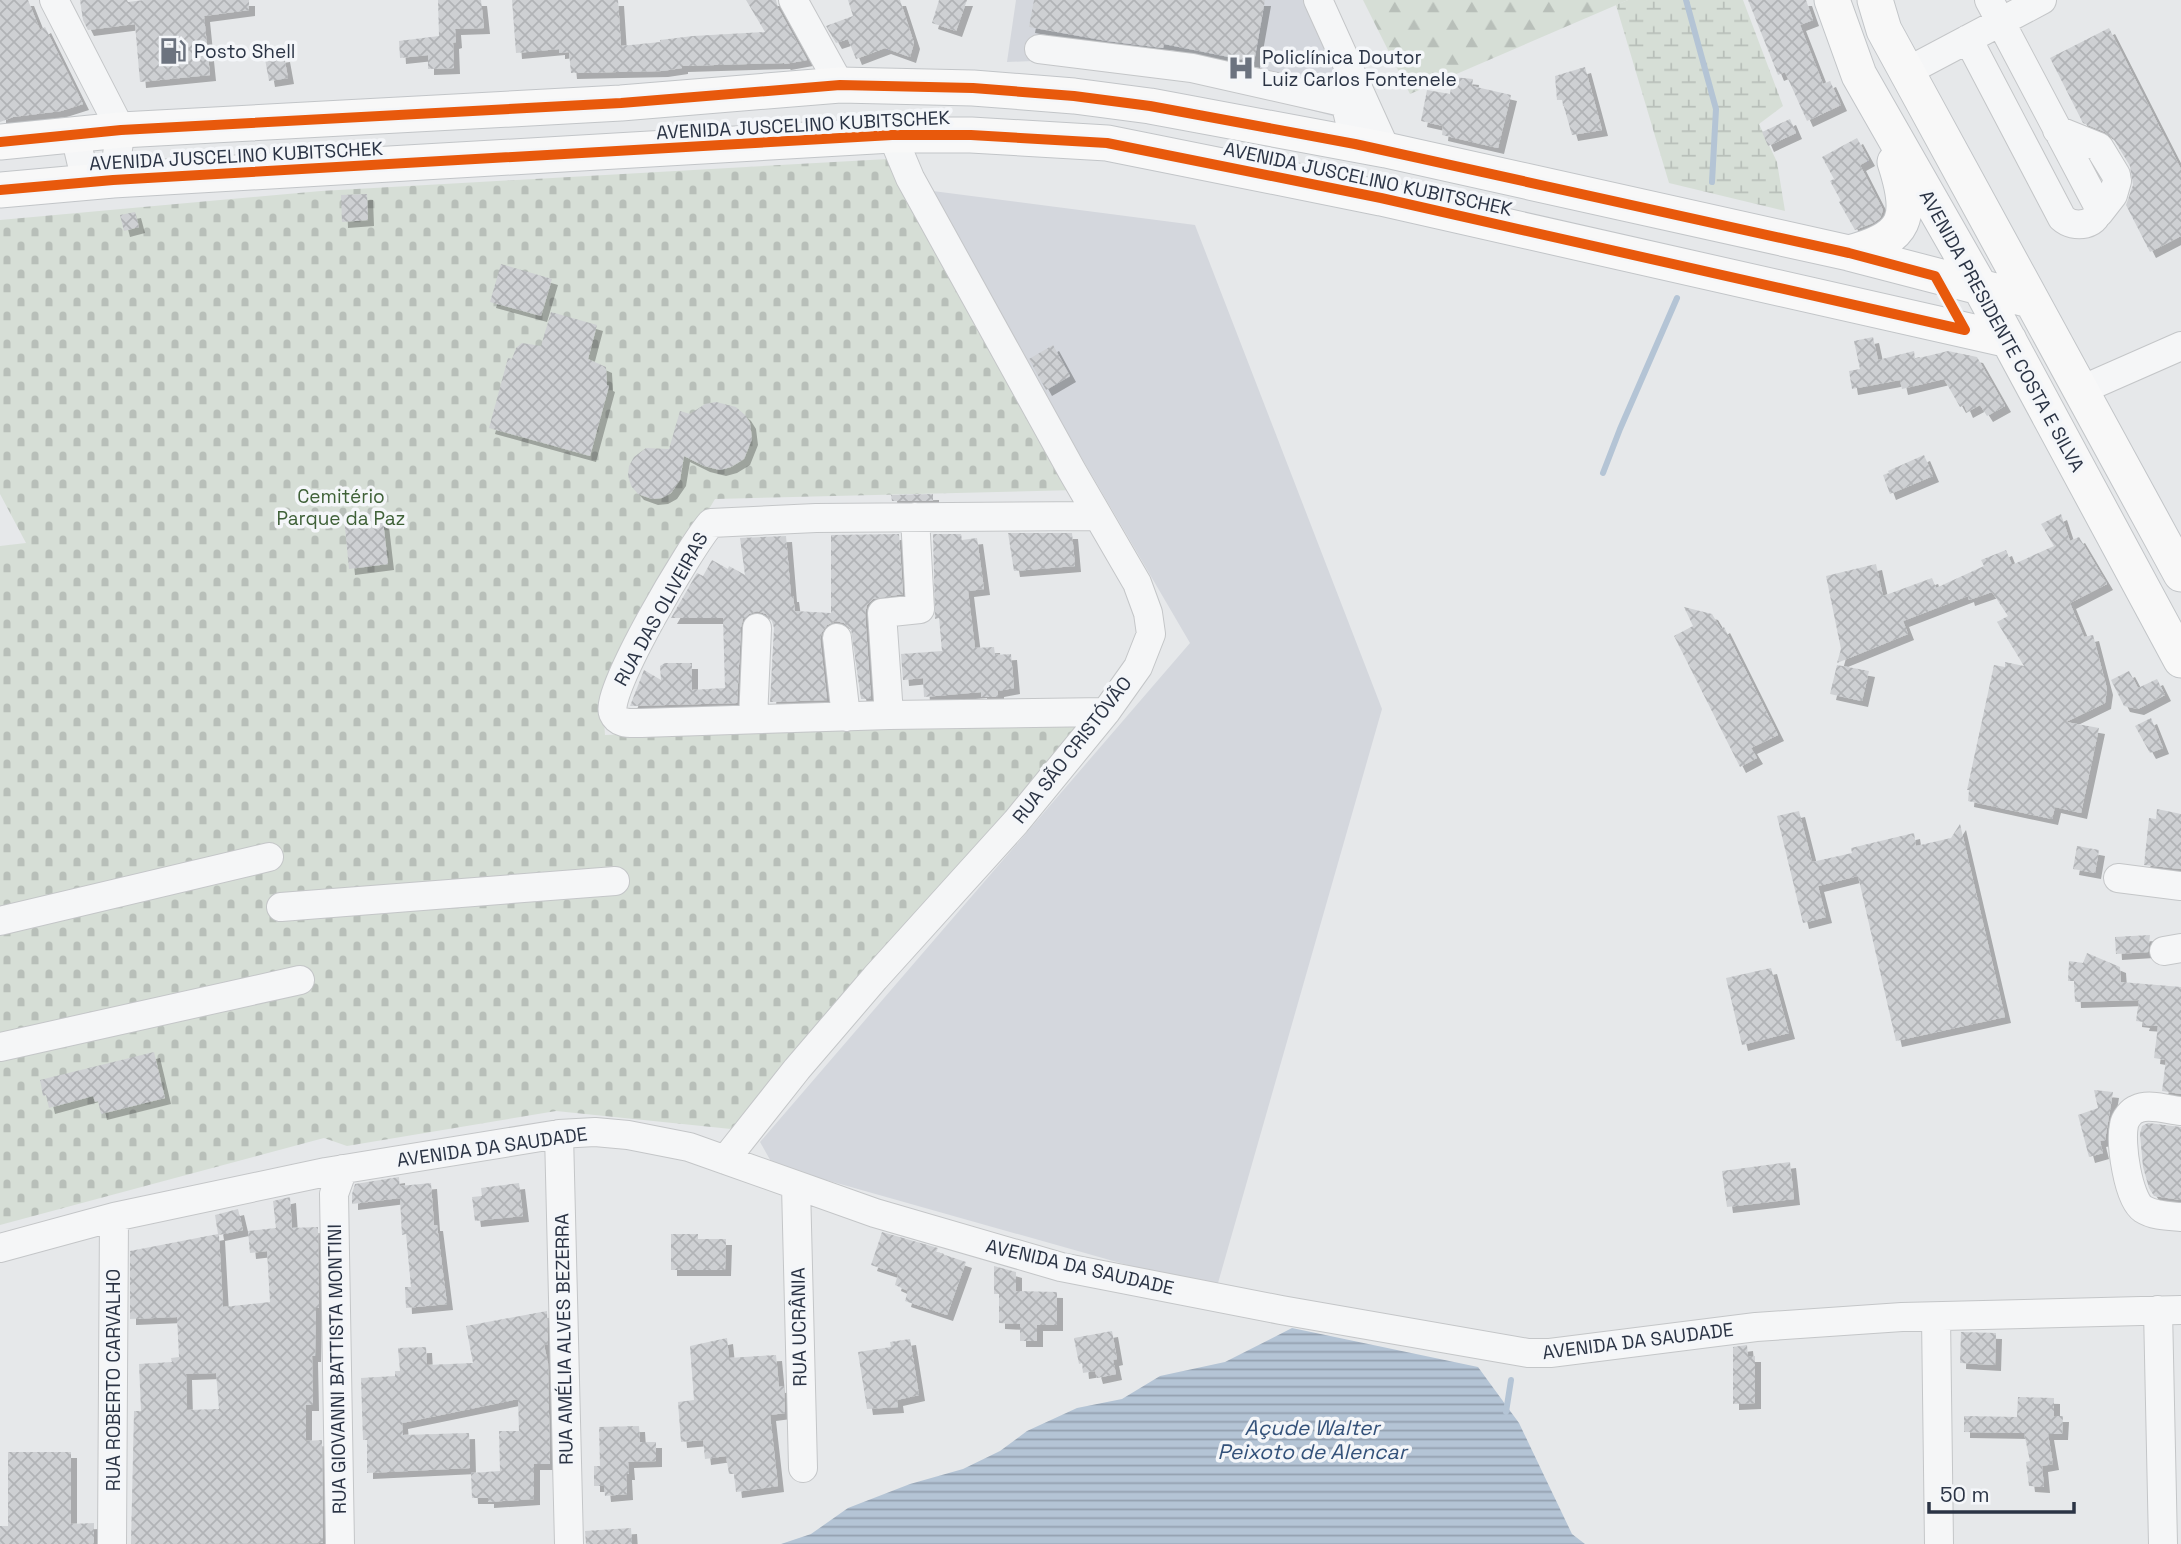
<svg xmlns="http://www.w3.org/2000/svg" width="2181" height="1544" viewBox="0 0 2181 1544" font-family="'Space Grotesk',sans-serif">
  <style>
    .built { fill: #d4d7dd }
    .forest { fill: url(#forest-firs) }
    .wetland { fill: url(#wetland-marsh) }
    .cemetery { fill: url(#cemetery-stones) }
    .water { fill: url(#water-rules) }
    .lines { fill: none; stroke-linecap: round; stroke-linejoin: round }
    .stream { stroke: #b4c4d5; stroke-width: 6 }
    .building { fill: url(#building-cross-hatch); fill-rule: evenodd; filter: url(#shadow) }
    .minor-casing { stroke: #c4c6c8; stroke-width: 30 }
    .major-casing { stroke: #c2c5c8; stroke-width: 37 }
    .minor { stroke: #f5f6f7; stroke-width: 28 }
    .major { stroke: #f8f8f8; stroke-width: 35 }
    .cycleway-casing { stroke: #f4f6f9; stroke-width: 15 }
    .cycleway { stroke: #e8590c; stroke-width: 10 }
    .labels { text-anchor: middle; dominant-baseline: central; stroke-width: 7; stroke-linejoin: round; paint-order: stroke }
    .poi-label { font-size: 19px; fill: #2b3445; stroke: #f4f6f9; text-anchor: start }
    .street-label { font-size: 19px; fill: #2b3445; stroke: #f4f6f9 }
    .park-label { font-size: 19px; fill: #3f6138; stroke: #f4f6f9 }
    .water-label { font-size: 21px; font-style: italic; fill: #34527a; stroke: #f4f6f9 }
  </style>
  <defs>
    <pattern id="forest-firs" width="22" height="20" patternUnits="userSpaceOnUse" patternTransform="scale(1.75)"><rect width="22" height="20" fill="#d6ded6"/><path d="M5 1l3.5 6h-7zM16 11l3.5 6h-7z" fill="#b8bfb9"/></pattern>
    <pattern id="wetland-marsh" width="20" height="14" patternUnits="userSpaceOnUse" patternTransform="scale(1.75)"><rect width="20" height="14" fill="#d6ded6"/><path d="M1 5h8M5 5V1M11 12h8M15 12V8" fill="none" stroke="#b8bfb9"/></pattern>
    <pattern id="cemetery-stones" width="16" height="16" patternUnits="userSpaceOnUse" patternTransform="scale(1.75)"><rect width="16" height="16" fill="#d6ded6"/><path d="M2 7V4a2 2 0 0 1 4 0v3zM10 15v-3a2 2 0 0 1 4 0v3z" fill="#b8bfb9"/></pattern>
    <pattern id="water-rules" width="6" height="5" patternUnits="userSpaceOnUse" patternTransform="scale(1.75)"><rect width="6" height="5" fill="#b4c4d5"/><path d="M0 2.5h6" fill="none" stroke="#93a0af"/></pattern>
    <pattern id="building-cross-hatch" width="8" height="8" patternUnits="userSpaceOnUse" patternTransform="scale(1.75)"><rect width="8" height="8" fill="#ced0d3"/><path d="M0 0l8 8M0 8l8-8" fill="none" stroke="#b1b3b6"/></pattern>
    <filter id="shadow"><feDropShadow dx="6" dy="6" stdDeviation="0" flood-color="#0004"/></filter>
  </defs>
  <rect width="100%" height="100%" fill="#e6e8ea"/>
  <path class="built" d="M1016,0h314l55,130 -209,-56 -120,-14 -49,2z
    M925,190l270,35 187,484 -166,581 -443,-125 -13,-23 430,-499z"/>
  <path class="forest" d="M1363,0h265l-218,94z"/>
  <path class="wetland" d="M1628,0h115l40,106 -24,18 18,38 8,49 -116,-28 -53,-178z"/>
  <path class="cemetery" d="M888,159l190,331 -363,9 -113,189 3,47 471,-19 6,14 -351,399 -175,-18 -209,35 -23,-8 -324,87v-679l26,-3 -26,-49v-274l321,-29z"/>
  <path class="water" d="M1292,1328l186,39 41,56 53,111 13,10h-804l30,-10 37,-26 62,-24 53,-15 37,-18 27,-20 50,-23 45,-9 38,-23 65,-14z"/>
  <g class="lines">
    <path class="stream" d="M1686,0l30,109 -4,73
      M1603,473l17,-44 57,-131
      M1506,1412l5,-32"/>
  </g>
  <path class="building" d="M0,0h28l12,30 5,-3 38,77 -22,7 -48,6 -13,5z
    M80,0h47l1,2 16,-2h105v10l-45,6 6,59 -70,7 -5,-58 -47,6 -5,-10z
    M438,0h43l3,28 -29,1 1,13 -3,1 1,25 -26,1v-14l-28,3 -1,-17 40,-5z
    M512,0h106l3,46 39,-4v-2l33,-4 72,-4 -19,-32h30l2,8 29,52 -22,4 -1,-1 -102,3v2l-20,3 -91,2 -2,-21 -10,1v-4l-43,4z
    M848,0h52l14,43 -4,14 -25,-9 -29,11 -8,-20 -12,4 -10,-17 27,-10z
    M939,0h28l-11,31 -24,-8z
    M1034,0h231l-11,62 -90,-18 -1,4 -56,-7 -78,-14z
    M1748,0h58l7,20 -13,5 23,59 7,-3 11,24 -34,16 -22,-49 -7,3z
    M2109,28l72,141v67l-31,16 -24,-47 7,-20 -3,-19 -17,-28 -8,-6 -22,-9 -33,-65z
    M284,56l4,22 -19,3 -4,-22z
    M1585,67l17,63 -30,5 -10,-35h-5l-2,-24z
    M1453,77l20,2 -1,7 39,9 -13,53 -56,-13 1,-9 -22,-5 6,-31 23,4z
    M1790,119l6,14 -28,13 -6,-14z
    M1857,138l12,22 -9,5 23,45 -3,8 -7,5 -18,7 -16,-28 2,-1 -11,-20 4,-2 -12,-22z
    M367,194l1,26 -26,2 -1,-27z
    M135,212l4,15 -15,4 -4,-16z
    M501,264l51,15 -11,37 -51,-14z
    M551,312l46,13 -9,34 18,8 1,18 2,1 -19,70 -101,-28 19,-70 4,1 4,-11 6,-5 19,3z
    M1873,337l5,23 36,-9 1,8 33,-8 29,6 28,49 -18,10 -7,-11 -13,7 -3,-7 -4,2 -16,-28 -42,10 -2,-9 -48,9 -3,-18 11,-2 -6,-28z
    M1053,345l17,31 -24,14 -17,-31z
    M716,402l20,5 9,8 5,8 2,16 -8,20 -13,8 -11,3 -16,-4 -20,-10 -4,24 -9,13 -9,5 -10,1 -14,-5 -7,-8 -3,-11 1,-9 5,-9 12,-9 23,1 11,-38 10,3 15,-10z
    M1924,455l9,21 -43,18 -7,-19 6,-2 -1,-2z
    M933,494v7h-41l-1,-6z
    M382,512l6,52 -39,5 -5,-52z
    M2061,514l9,27 9,-4 28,47 -37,19 14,34 9,-2 14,54 -2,14 -39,19 33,6 -18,85 -26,-6 -3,12 -84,-18 1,-11h-2l27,-125 11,2v-5l19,4 -27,-44 11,-6 -16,-24 -23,8 -1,-4 -65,25 5,13 -71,29 4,-14 -15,-73 50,-12 7,32 49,-18 4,10 48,-22 -3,-6 25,-10 6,15 42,-19 -13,-22z
    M1008,533h64l3,33 -61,5z
    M899,534l4,60 -30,5 -6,6 -2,8 6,86h-10l-10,-70 -7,-6 -8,-2 -9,4 -5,7 -2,7 7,61 -57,2 4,-74 -2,-7 -6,-7 -9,-3 -8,3 -6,5 -2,8 -4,76 -107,3 14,-36 17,10 -1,-14 5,-3h27v27l33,-2 -2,-70h-52l26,-45 6,3 9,-16 16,9 1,-3 16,9 -5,-37 46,-2 5,60h2l2,15 36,2v-78z
    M933,534h28l1,6 15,-2 7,51 -16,2 7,57 19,-1 1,8 16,-1 3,34 -16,3v6h-17v-5l-57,5 -1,-19 -20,2 -2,-26 41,-3 -3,-33 -4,1z
    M1684,607l28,7 9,15 3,-2 54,108 -27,13 6,10 -17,9 -66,-131 19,-10z
    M1837,665l32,6 -7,30 -32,-7z
    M2129,671l9,17 19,-9 8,16 -27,14 -14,-3 -13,-26z
    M2151,718l12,30 -13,5 -15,-27z
    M2157,809l24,5v55l-37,-4 5,-47 7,1z
    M1799,811l13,51 40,-9 -1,-5 63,-15 2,13 35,-8 9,-14 45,193 -109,24 -38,-165 -40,10 8,31 -23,6 -26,-107z
    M2077,846l22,4 -4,23 -22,-4z
    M2150,935l-2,17 -32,2 -1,-17z
    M2087,953l33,14 1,15 60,5v107l-19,-3 4,-31 -12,-2 4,-32 -15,-1 1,-3 -8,-1 3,-21 -64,2 -1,-21h-6l1,-20 14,2z
    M1771,968l18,65 -47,12 -16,-67z
    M154,1052l11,46 -64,16 -3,-13 -3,1 -2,-6 -44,12 -3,-13 -3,1 -3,-16z
    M2094,1090l19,2 -8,48 -5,1 3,12 -14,4 -11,-42 20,-7z
    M2148,1123l33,4v73l-27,-4 -5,-8 -6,-21 -3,-33 2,-8z
    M1790,1162l4,37 -67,8 -5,-36z
    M399,1177l1,17v-8l31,-3 3,42h3l10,79 -41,4 -1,-21h6l-5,-53 -4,1 -2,-37 -48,6v-10l3,-10z
    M519,1183l4,33 -48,5 -3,-24 10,-1 -1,-8z
    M290,1197l2,31 26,-1 1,81h-3l-1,48h-3l1,49h-7v36l16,-1 1,103 -192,1 3,-133h7l-2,-47 33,-2 -1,-4 8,-1 -2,-40 -47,2v-68l88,-17 -3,-19 23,-6 5,21 -24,5 4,72 47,-5 -3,-51 -17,2 -2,-22 28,-3 -3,-27zM216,1373l3,36 -32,1 -1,-36z
    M882,1232l56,16 -2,4 30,10 -19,53 -42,-14 3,-10 -13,-6 3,-11 -27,-9z
    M671,1234h27v5h28l-1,31h-54z
    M994,1266l22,6v19l41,1v33h-20v16h-17v-17l-21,-1v-29h-5z
    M547,1311l1,33 -4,1 4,18 2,101h-16v35l-46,3v-4h-16l-1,-25 29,-2 -1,-40h20l-1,-32 -116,24 1,12 66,-2 1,35 -103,5v-33h-4l-2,-62 34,-2v-5h5l-2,-23 28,-1 1,18 46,-2 -7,-37z
    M1112,1331l5,28 -4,1 3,14 -19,4 -2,-7 -12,2 -1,-10 -3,1 -5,-26z
    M1961,1332l35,1 -1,32 -35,-2z
    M727,1338l2,20 47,-3 3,32 5,-1 1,27 -15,2 8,71 -42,6 -2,-18h-5l-3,-18 -21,3 -2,-19 -22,2 -3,-40 16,-2 -4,-54z
    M910,1339l9,56 -22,5 1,7 -31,2 -9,-57 33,-5 -1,-5z
    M1747,1345l1,11h7v47l-22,1v-57z
    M2018,1397l36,1v18h9l-1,18h-14l5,30 -11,2 2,21 -15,-1 -3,-24 4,-1 -6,-28 -60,-1v-16l53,1z
    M639,1426l1,16h16v19l-28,1 1,12h-3l1,20 -22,2 -1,-10h-10v-20h6l-1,-39z
    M8,1452h63v72l23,-1v21h-94v-18h8z
    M631,1528l1,16h-46l-1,-13z"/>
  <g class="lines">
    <defs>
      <path id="minor" d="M54,0l67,130 -8,50
        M793,0l47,85
        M1318,0l68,150
        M1968,39l94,179c12,11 38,8 36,-12l-109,-206
        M1039,49l153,19 146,33 8,5 9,38
        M1906,72l136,-72
        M2057,130l42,17 17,28 1,6 -4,14 -14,18
        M75,135l11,47
        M2081,390l100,-44
        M1098,516l-282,2 -105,5c-19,21 -107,169 -98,190 5,12 18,10 28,10l248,-8 217,-3
        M837,638l9,79
        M889,715l-7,-102 38,-4 -5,-92
        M753,719l4,-91
        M2118,878l63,8
        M281,907l334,-26
        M0,921l269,-64
        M2164,951l17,-3
        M0,1047l300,-67
        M2181,1111c-12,-1 -32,-8 -44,-2 -6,2 -12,10 -13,16 -4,18 4,74 19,84 11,7 26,7 38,8
        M559,1134l10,410
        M725,1160l72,-91 78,-91 141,-156 90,-110 32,-45 13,-33 -3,-21 -11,-30 -65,-112 -162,-293 -18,-43
        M796,1186l7,282
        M0,1248l114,-31 212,-45 233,-38 36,-2 33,3 61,12 186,66 186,54 220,43 247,43h22l206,-26 146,-10 279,-7
        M2158,1310l5,234
        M1936,1317l3,227
        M112,1544l2,-327
        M340,1544l-6,-350 9,-25"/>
      <path id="major" d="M1832,0l27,75 121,212 201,373
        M1875,0l9,30 297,544
        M0,142l121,-12 500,-27 219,-18 133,3 101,8 76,10 236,44 463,103 181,47
        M0,190l113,-10 779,-45h79l136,8 274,55 628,142
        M1849,253c59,-15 64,-36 46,-91"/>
    </defs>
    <use href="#minor" class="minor-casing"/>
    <use href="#major" class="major-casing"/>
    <use href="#minor" class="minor"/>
    <use href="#major" class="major"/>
    <defs>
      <path id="cycleway" d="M0,142l121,-12 500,-27 219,-18 133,3 101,8 76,10 205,38 494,109 86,23 30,54
        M0,190l113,-10 779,-45h79l136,8 274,55 584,132"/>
    </defs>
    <use href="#cycleway" class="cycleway-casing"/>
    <use href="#cycleway" class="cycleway"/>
  </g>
  <defs>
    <symbol id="fuel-bare" viewBox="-9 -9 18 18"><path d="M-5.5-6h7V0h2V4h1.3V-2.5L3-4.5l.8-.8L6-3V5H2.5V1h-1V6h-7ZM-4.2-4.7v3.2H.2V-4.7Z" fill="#6c737f" stroke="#f4f6f9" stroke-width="2.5" paint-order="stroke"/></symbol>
    <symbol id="hospital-bare" viewBox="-9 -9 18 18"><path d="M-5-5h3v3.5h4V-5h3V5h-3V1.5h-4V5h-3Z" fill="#6c737f" stroke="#f4f6f9" stroke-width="2.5" paint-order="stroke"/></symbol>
  </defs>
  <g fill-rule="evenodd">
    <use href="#fuel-bare" x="154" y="32" width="38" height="38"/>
    <use href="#hospital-bare" x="1222" y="49" width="38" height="38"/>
  </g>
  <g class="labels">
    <g class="poi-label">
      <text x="194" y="51">Posto Shell</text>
      <text x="1262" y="57">Policlínica Doutor<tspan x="1262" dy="22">Luiz Carlos Fontenele</tspan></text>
    </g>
    <g class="street-label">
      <text transform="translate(803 125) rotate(-3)">AVENIDA JUSCELINO KUBITSCHEK</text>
      <text transform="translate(236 156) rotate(-3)">AVENIDA JUSCELINO KUBITSCHEK</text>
      <text transform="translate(1368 179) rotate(12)">AVENIDA JUSCELINO KUBITSCHEK</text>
      <text transform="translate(2002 331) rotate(61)">AVENIDA PRESIDENTE COSTA E SILVA</text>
      <text transform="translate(661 609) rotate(-61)">RUA DAS OLIVEIRAS</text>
      <text transform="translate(1072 750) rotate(-52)">RUA SÃO CRISTÓVÃO</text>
      <text transform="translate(492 1147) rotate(-8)">AVENIDA DA SAUDADE</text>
      <text transform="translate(1080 1267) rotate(13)">AVENIDA DA SAUDADE</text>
      <text transform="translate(799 1327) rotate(-91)">RUA UCRÂNIA</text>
      <text transform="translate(564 1339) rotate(-91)">RUA AMÉLIA ALVES BEZERRA</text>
      <text transform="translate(1638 1341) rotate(-7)">AVENIDA DA SAUDADE</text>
      <text transform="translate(337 1369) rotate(-91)">RUA GIOVANNI BATTISTA MONTINI</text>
      <text transform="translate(113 1380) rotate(-90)">RUA ROBERTO CARVALHO</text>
    </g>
    <g class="park-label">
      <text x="341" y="496">Cemitério<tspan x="341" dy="22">Parque da Paz</tspan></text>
    </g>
    <g class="water-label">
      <text x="1312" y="1427">Açude Walter<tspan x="1312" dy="24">Peixoto de Alencar</tspan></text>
    </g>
  </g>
  <path d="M1929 1502v10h145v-10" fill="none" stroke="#2b3445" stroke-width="3.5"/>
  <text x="1940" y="1502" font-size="21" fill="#2b3445" stroke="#f4f6f9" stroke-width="5" paint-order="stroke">50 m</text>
</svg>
